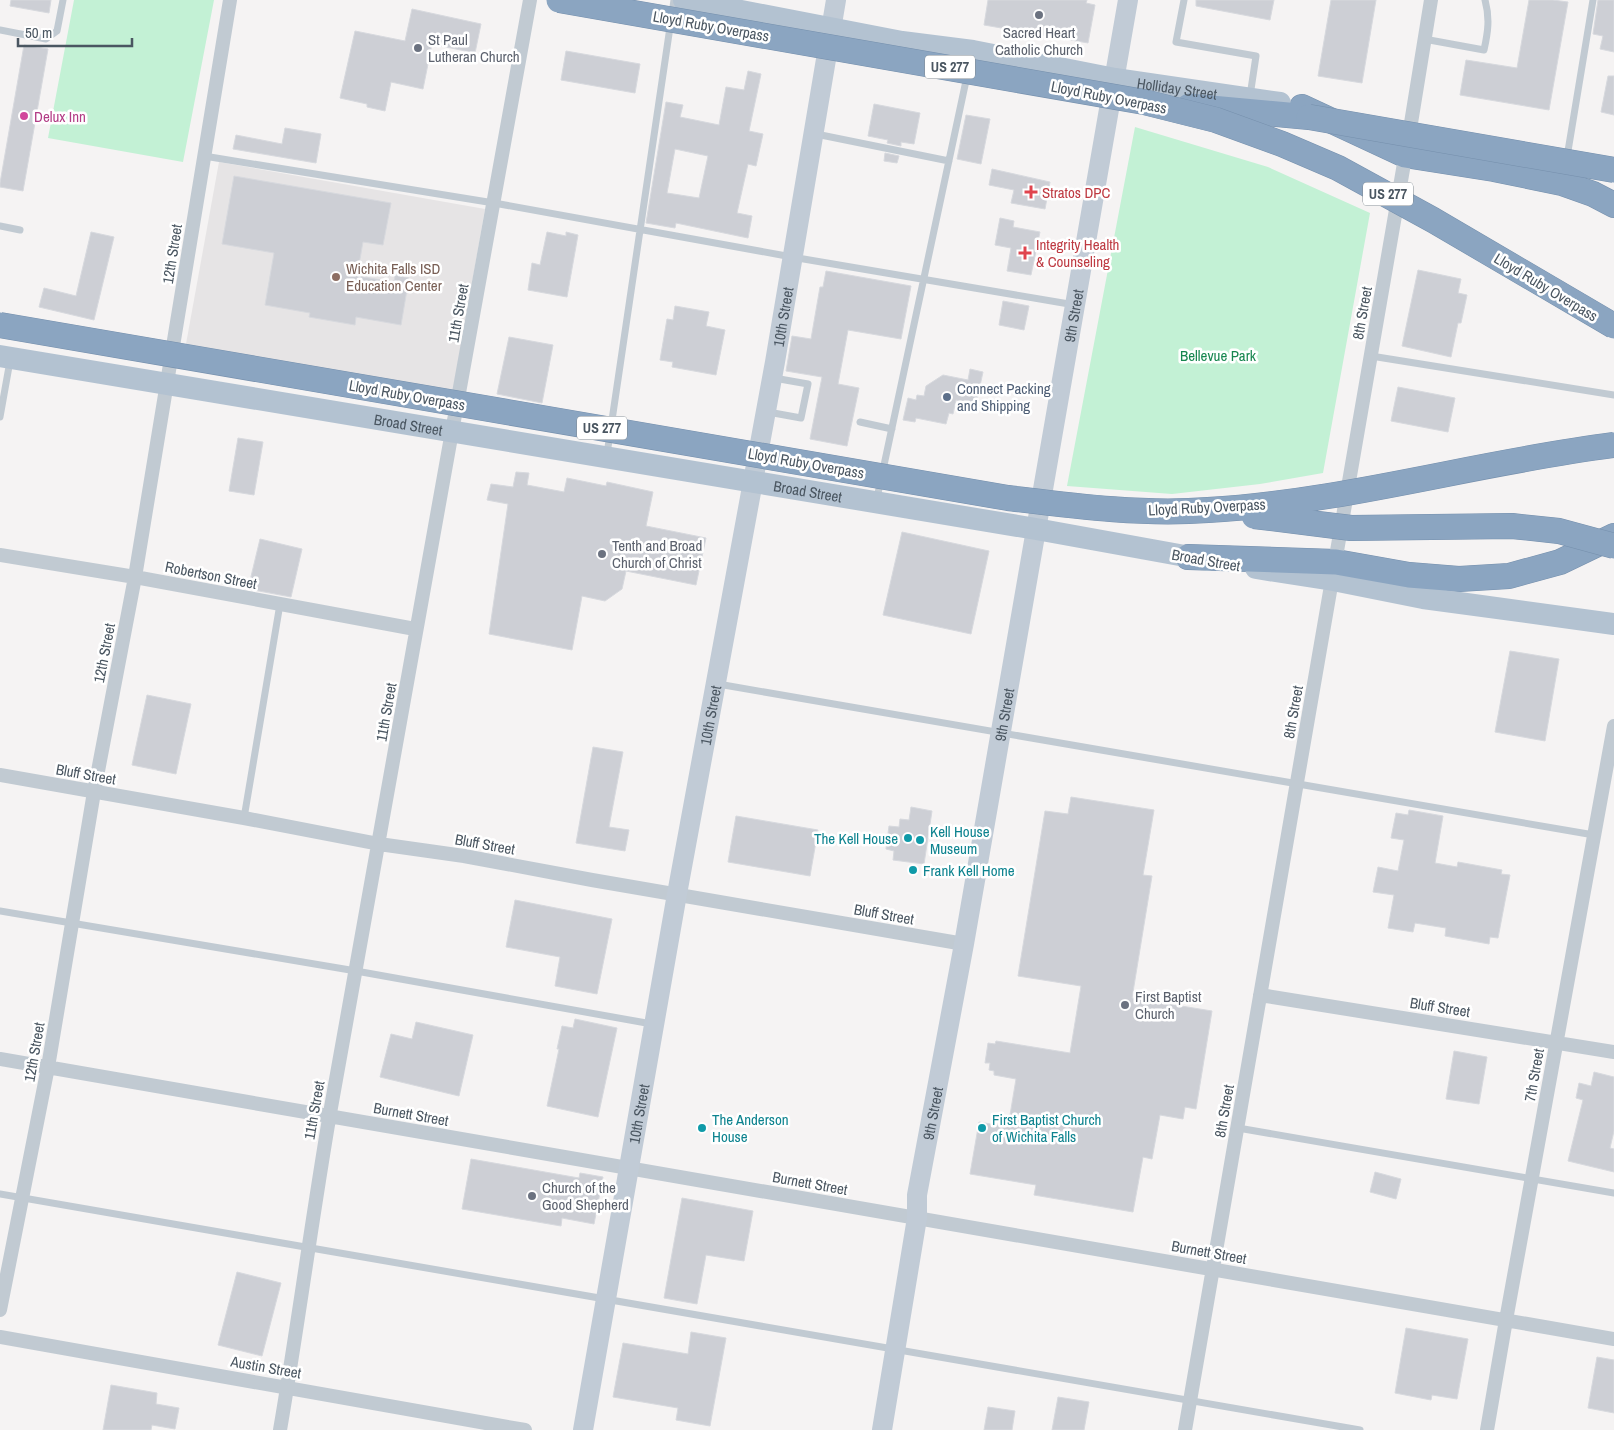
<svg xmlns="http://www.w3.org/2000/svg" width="1614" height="1430" viewBox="0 0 1614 1430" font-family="'Archivo Narrow',sans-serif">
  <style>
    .education { fill: #e6e4e5 }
    .green { fill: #c3f1d5 }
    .building { fill: #cdcfd5; stroke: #d7d9de; fill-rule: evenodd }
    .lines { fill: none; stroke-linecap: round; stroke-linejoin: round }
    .highway-casing { stroke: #7690ad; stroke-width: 26 }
    .lane { stroke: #c1cad2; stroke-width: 7 }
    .street { stroke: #c1cad2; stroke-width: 14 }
    .secondary { stroke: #c1cbd6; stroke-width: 20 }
    .primary { stroke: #b3c2d1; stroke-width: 22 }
    .highway { stroke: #8ba5c1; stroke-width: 25 }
    .highway-bridge-casing { stroke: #7690ad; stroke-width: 26; stroke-linecap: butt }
    .highway-bridge { stroke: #8ba5c1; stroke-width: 25 }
    .worship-dot { fill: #6b7280; stroke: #fff; stroke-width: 2 }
    .hotel-dot { fill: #d1479c; stroke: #fff; stroke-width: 2 }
    .health-dot { fill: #e0444e; stroke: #fff; stroke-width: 2 }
    .education-dot { fill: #8d6e63; stroke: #fff; stroke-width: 2 }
    .service-dot { fill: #5c6f8a; stroke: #fff; stroke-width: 2 }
    .culture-dot { fill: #0f9aa8; stroke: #fff; stroke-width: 2 }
    .labels { text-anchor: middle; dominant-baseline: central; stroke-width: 5; stroke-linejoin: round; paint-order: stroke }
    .shield { fill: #fff; stroke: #808990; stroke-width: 1 }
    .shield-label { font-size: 14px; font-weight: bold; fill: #4a5661 }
    .street-label { font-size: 15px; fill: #4a5661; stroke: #fff }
    .worship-label { font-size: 15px; fill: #5b616d; stroke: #fff; text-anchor: start }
    .hotel-label { font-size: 15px; fill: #b23c85; stroke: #fff; text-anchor: start }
    .health-label { font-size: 15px; fill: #be3a42; stroke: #fff; text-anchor: start }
    .education-label { font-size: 15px; fill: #785e54; stroke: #fff; text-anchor: start }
    .park-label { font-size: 15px; fill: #17864f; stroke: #fff }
    .service-label { font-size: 15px; fill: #4e5e75; stroke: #fff; text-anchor: start }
    .culture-label { font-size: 15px; fill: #0d838f; stroke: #fff; text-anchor: start }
  </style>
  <rect width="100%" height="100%" fill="#f5f3f3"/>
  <path class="education" d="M219,162l266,47 -32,182 -267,-47z"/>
  <path class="green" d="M74,0h140l-31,162 -135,-24z
    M1135,127l133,40 102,46 -47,260 -63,11 -88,10 -105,-8z"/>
  <path class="building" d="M11,0h40l-2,13 -39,-7z
    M988,0h99l-1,3 9,2 -7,38 -104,-18z
    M1196,0h78l-4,20 -74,-14z
    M1331,0h45l-14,83 -44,-7z
    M1529,0h24l15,2 -19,108 -89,-15 6,-35 51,8z
    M1598,0h16v52l-14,-3 3,-13 -10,-2z
    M412,9l69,15 -6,29 -43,-9 -9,45 -32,-7 -6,29 -18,-4v-3l-27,-6 15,-67 50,10z
    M24,45l24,4 -25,142 -23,-4v-4z
    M566,51l74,13 -5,29 -74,-13z
    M748,71l13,3 -12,57 14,3 -7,32 -8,-2 -11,49 15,3 -4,22 -72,-15 -1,5 -29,-5 20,-121 17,3 -3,12 39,8 7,-38 18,3zM675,149l33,7 -9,42 -32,-5z
    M1608,76h6v39l-13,-3z
    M874,104l46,9 -6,31 -13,-2v4l-14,-3 1,-3 -20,-4z
    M966,115l24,4 -9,45 -24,-5z
    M285,128l36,6 -5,29 -83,-14 3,-14 46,9z
    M885,153l14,3 -2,7 -13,-2z
    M992,169l58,13 -5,27 -34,-6 3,-13 -25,-5z
    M234,176l157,27 -8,42 -20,-3 -6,34 37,6 1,-7 14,3 -8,47 -45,-8 -1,8 -46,-8 1,-4 -45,-8 9,-52 -52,-9z
    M1000,218l14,3 -1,6 27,5 -9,43 -24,-4 4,-23 -16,-3z
    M91,232l23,5 -20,83 -55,-13 5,-19 32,8z
    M547,232l19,4v-4l12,3 -11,62 -39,-7 4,-27 8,2z
    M1418,270l43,9 -3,14 9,2 -6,28h-3l-7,34 -49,-11z
    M826,271l85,15 -10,53 -53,-9 -10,54 21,4 -12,58 -37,-7 12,-62 -36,-6 6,-35 19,3 9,-52h3z
    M1003,301l26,5 -5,24 -25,-5z
    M675,306l34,6 -3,14 19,4 -9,45 -44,-8 1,-5 -13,-2 7,-41 6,1z
    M509,337l44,8 -11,58 -45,-9z
    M970,369l13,3 -7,32 -20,-4 -3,14 -4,-1 -3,11 -30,-6 -1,4 -12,-2 5,-22 8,2 1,-5 7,1 2,-10 17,-11 25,5z
    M1398,387l57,11 -7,34 -57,-11z
    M238,438l25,4 -9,53 -25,-4z
    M516,472l13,1 -2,12 37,7 3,-14 39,8 1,-4 46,10 -7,34 60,12 -10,47 -70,-14 -4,18 -17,12 -23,-5 -10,54 -83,-16 19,-130 -21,-4 4,-16 22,3z
    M902,532l87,19 -18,83 -88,-19z
    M260,539l42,10 -11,48 -43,-8z
    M1510,651l49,8 -14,82 -50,-9z
    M147,695l44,9 -15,70 -44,-9z
    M593,747l30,5 -14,75 20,3 -4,21 -49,-8z
    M1071,797l83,13 -11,65 9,1 -20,122 80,13 -16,98 -11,-2 -2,12 -23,-4 -8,44 -9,-2 -10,55 -99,-17 2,-10 -66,-11 9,-52 29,5 8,-48 -22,-4v-4l-5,-1 1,-7h-5l3,-20 7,1 1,-3 74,12 11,-67 -63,-10 27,-165 23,3z
    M911,807l21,4 -8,53 -31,-4 1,-9 -8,-2 3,-23 10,1 1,-8 9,1z
    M1409,810l34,6 -8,47 22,4 1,-5 44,8 -1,4 9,1 -12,63 -8,-1 -1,7 -44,-8 1,-8 -31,-5 -2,9 -25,-4 6,-33 -21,-3 5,-25 20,4 6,-31 -13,-2 5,-25 12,2z
    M736,816l82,14 -8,46 -82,-14z
    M515,900l97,19 -15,75 -42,-8 5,-29 -54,-10z
    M575,1019l42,9 -19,89 -51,-11 12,-57h-2l5,-23 11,2z
    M416,1022l57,13 -14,61 -79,-19 11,-43 21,5z
    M1454,1051l33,6 -8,47 -33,-5z
    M1594,1072l20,5v54l-4,17 4,1v23l-46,-11 15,-61 -7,-2 3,-15 12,3z
    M471,1159l108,19 1,-5 23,4 -9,47 -32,-6 -1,8 -99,-17z
    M1375,1172l26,7 -5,20 -26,-7z
    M682,1198l71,13 -9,50 -38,-6 -9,49 -33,-6z
    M237,1272l44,11 -19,73 -44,-11z
    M1406,1328l62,11 -11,60 -25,-4 -1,5 -36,-7z
    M691,1332l35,6 -16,88 -34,-6 2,-12 -65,-11 10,-54 65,11z
    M1597,1357l17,3v53l-26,-5z
    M111,1385l46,8 -1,11 23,4 -4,21 -23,-4 -1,5h-48z
    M1058,1397l31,5 -5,28h-32z
    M988,1407l27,4 -3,19h-28z"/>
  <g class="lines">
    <defs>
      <path id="highway" d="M1189,106l120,11
        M1302,107l103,48 89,14 68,14 31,11 21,11
        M1188,557l148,5 73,13 50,4 50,-3 51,-14 54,-26"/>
    </defs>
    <use href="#highway" class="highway-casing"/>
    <path class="lane" d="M1184,0l-8,42 80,14 -6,40
      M0,30l46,9 11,-8 6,-31
      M1424,39l60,11c4,-18 6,-32 1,-50
      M816,134l133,27
      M1568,151l25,-151
      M204,156l290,47 298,54 283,48
      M0,226l20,4
      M1371,356l243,39
      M768,412l33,6 7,-34 -34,-6
      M0,417l10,-56
      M860,422l32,7
      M607,454l67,-454
      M877,498l90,-422
      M718,684l876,151
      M244,818l36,-214
      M0,911l356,60 296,53
      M1238,1128l376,65
      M0,1194l1360,236"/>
    <path class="street" d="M0,555l135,22 280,52
      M0,775l244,43 135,26 85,12 128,24 372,64
      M1260,995l354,57
      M0,1059l1614,280
      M0,1310l48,-243 46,-275 41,-215 95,-577
      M0,1337l525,93
      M280,1430c18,-105 32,-212 50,-317 64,-371 134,-742 200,-1113
      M1185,1430l226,-1307 20,-123
      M1487,1430l19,-110 108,-594"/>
    <g class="secondary">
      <path id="s1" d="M583,1430l94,-536 98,-532 61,-362"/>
      <path id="s2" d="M882,1430l35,-212v-23l47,-251 164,-944"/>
    </g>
    <g class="primary">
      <path id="s3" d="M684,0l218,42 71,9 142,28 165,24"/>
      <path id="s4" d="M0,356l1036,173 171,31"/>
      <path d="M1256,568l77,12 90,18 191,26"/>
    </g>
    <use href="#highway" class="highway"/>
    <defs>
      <path id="highway-bridge" d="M559,0l585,102 72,18 66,24 56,24 95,52 181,106
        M1309,117l305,53
        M0,325l1008,173c66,8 133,17 200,12 137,-8 270,-48 406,-65
        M1254,516l97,12 161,-2 47,5 55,15"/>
    </defs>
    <use href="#highway-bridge" class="highway-bridge-casing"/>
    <use href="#highway-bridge" class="highway-bridge"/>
  </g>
  <g class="worship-dot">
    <circle cx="1039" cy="15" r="5"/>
    <circle cx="418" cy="48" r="5"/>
    <circle cx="602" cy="554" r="5"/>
    <circle cx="1125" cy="1005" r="5"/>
    <circle cx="532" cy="1196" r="5"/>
  </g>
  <circle class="hotel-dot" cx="24" cy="116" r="5"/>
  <g class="health-dot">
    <path d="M1028.5 184.5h5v5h5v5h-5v5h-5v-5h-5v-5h5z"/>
    <path d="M1022.5 245.5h5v5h5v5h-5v5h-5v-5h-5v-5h5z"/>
  </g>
  <circle class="education-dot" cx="336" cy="277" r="5"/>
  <circle class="service-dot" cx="947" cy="397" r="5"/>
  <g class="culture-dot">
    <circle cx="908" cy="838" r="5"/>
    <circle cx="920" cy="840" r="5"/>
    <circle cx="913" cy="870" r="5"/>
    <circle cx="702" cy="1128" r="5"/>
    <circle cx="982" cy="1128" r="5"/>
  </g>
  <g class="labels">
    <g class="shield">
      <rect x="925" y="55.5" width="50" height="23" rx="4"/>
      <rect x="1363" y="182.5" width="50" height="23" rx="4"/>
      <rect x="577" y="416.5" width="50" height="23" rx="4"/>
    </g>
    <g class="shield-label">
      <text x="950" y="67">US 277</text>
      <text x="1388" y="194">US 277</text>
      <text x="602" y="428">US 277</text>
    </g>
    <g class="street-label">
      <text transform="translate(711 26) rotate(10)">Lloyd Ruby Overpass</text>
      <text stroke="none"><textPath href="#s3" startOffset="501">Holliday Street</textPath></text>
      <text transform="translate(1109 97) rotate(11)">Lloyd Ruby Overpass</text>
      <text transform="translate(172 254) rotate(-81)">12th Street</text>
      <text transform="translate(1546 287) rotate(31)">Lloyd Ruby Overpass</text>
      <text transform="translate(458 313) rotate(-80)">11th Street</text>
      <text transform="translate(1362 313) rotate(-80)">8th Street</text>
      <text stroke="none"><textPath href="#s2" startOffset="1131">9th Street</textPath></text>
      <text stroke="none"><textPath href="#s1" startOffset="1131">10th Street</textPath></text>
      <text transform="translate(407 395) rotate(10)">Lloyd Ruby Overpass</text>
      <text stroke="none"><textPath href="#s4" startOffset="414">Broad Street</textPath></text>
      <text transform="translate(806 463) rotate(10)">Lloyd Ruby Overpass</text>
      <text stroke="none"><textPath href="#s4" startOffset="819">Broad Street</textPath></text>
      <text transform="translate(1207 507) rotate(-3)">Lloyd Ruby Overpass</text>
      <text transform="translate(1206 560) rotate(10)">Broad Street</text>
      <text transform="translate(211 575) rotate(11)">Robertson Street</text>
      <text transform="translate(104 653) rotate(-79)">12th Street</text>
      <text transform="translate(386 712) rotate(-80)">11th Street</text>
      <text transform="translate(1293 712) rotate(-80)">8th Street</text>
      <text stroke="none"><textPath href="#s1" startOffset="726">10th Street</textPath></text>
      <text stroke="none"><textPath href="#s2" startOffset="726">9th Street</textPath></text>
      <text transform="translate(86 774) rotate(10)">Bluff Street</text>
      <text transform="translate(485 844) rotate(10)">Bluff Street</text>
      <text transform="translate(884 914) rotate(10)">Bluff Street</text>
      <text transform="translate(1440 1007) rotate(9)">Bluff Street</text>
      <text transform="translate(34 1052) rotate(-80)">12th Street</text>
      <text transform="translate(1534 1075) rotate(-80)">7th Street</text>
      <text transform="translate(314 1110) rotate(-80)">11th Street</text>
      <text transform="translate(1224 1111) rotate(-80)">8th Street</text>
      <text transform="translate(411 1114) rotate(10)">Burnett Street</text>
      <text stroke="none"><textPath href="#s1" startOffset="321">10th Street</textPath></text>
      <text stroke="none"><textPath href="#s2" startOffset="321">9th Street</textPath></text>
      <text transform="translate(810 1183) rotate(10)">Burnett Street</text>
      <text transform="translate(1209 1252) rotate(10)">Burnett Street</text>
      <text transform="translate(266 1367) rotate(10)">Austin Street</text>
    </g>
    <g class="worship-label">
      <text x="1039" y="32" text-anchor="middle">Sacred Heart<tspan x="1039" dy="17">Catholic Church</tspan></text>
      <text x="428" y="39">St Paul<tspan x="428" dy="17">Lutheran Church</tspan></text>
      <text x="612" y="545">Tenth and Broad<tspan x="612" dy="17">Church of Christ</tspan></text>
      <text x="1135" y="996">First Baptist<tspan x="1135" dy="17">Church</tspan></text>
      <text x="542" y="1187">Church of the<tspan x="542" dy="17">Good Shepherd</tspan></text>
    </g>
    <g class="hotel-label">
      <text x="34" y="116">Delux Inn</text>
    </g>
    <g class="health-label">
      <text x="1042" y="192">Stratos DPC</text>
      <text x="1036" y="244">Integrity Health<tspan x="1036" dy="17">&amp; Counseling</tspan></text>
    </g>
    <g class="education-label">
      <text x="346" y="268">Wichita Falls ISD<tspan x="346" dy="17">Education Center</tspan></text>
    </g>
    <g class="park-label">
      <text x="1218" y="355">Bellevue Park</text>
    </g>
    <g class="service-label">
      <text x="957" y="388">Connect Packing<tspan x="957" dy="17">and Shipping</tspan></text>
    </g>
    <g class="culture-label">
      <text x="930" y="831">Kell House<tspan x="930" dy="17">Museum</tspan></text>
      <text x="898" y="838" text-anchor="end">The Kell House</text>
      <text x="923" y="870">Frank Kell Home</text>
      <text x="712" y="1119">The Anderson<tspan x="712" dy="17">House</tspan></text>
      <text x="992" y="1119">First Baptist Church<tspan x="992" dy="17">of Wichita Falls</tspan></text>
    </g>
  </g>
  <path d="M18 38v8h114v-8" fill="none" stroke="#4a5661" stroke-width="2.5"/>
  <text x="25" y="38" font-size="15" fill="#4a5661" stroke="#ffffff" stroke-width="4" paint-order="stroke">50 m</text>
</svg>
